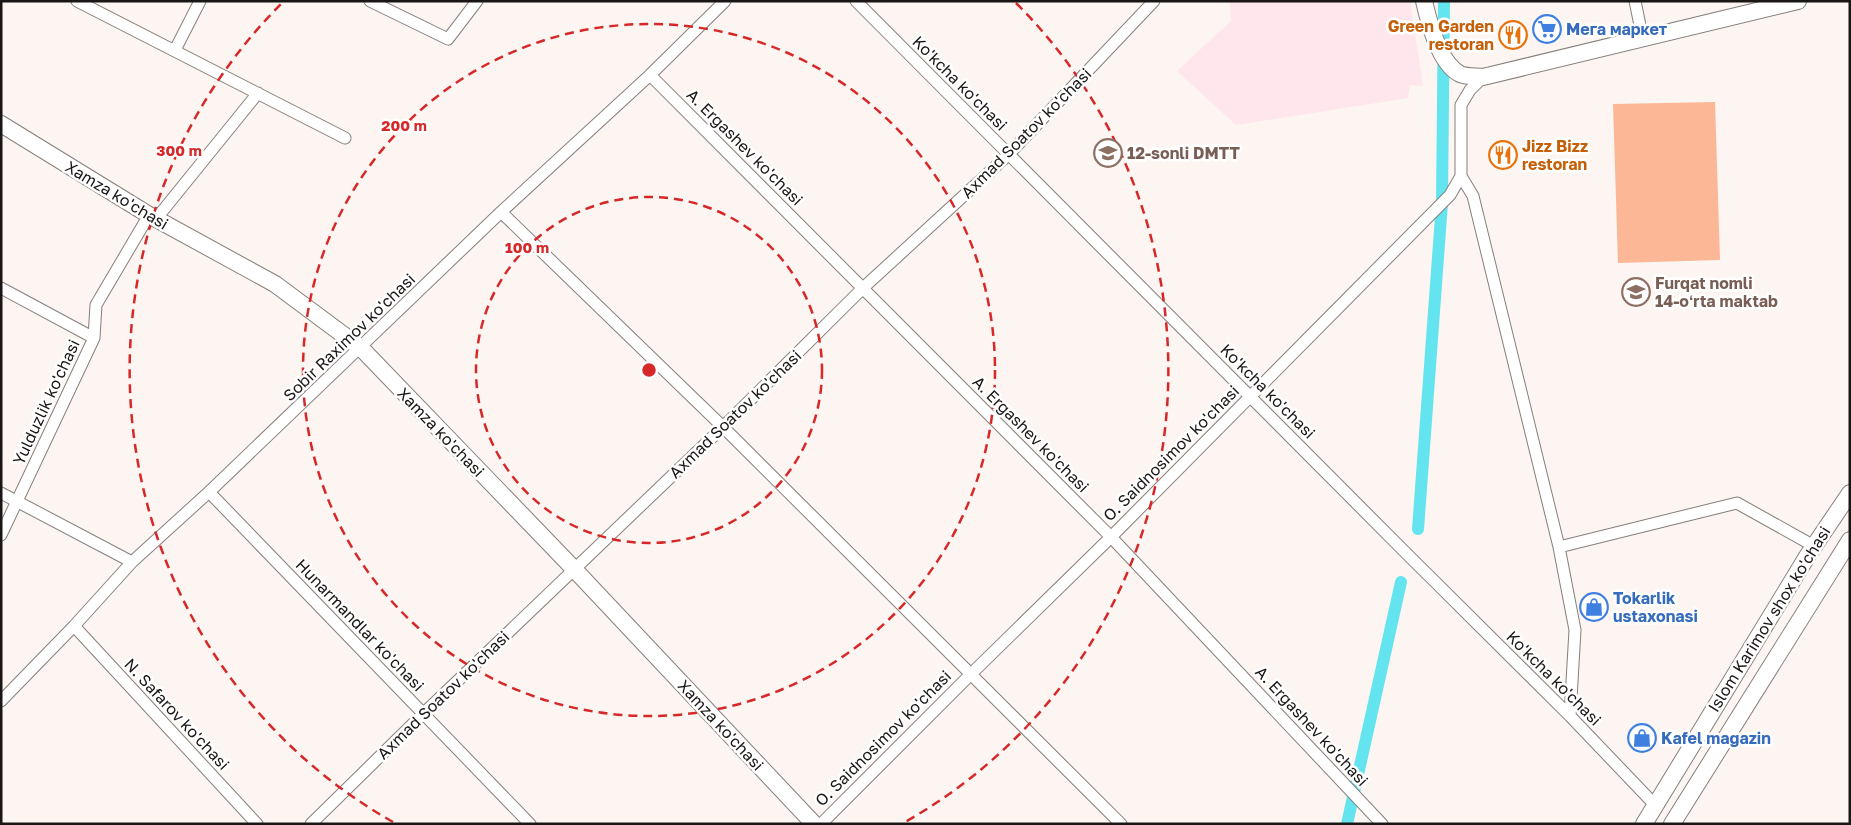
<svg xmlns="http://www.w3.org/2000/svg" width="1851" height="825" viewBox="0 0 1851 825" font-family="'Golos Text',sans-serif">
  <style>
    .industrial { fill: #ffe5ec }
    .green { fill: #fcb796 }
    .lines { fill: none; stroke-linecap: round; stroke-linejoin: round }
    .canal { stroke: #64e4ef; stroke-width: 12 }
    .street-casing { stroke: #867f7c; stroke-width: 13 }
    .secondary-casing { stroke: #867f7c; stroke-width: 18 }
    .street { stroke: #fff; stroke-width: 11 }
    .secondary { stroke: #fff; stroke-width: 16 }
    .ring { fill: none; stroke: #d62828; stroke-width: 2.5; stroke-dasharray: 9 6 }
    .labels { text-anchor: middle; dominant-baseline: central; stroke-width: 5; stroke-linejoin: round; paint-order: stroke }
    .food-label { font-size: 16px; font-weight: bold; fill: #c56008; stroke: #fff; text-anchor: end }
    .shop-label { font-size: 16px; font-weight: bold; fill: #366cbe; stroke: #fff; text-anchor: start }
    .street-label { font-size: 16px; fill: #191615; stroke: #fff }
    .education-label { font-size: 16px; font-weight: bold; fill: #785e54; stroke: #fff; text-anchor: start }
    .centre { fill: #d62828; stroke: #fff; stroke-width: 2.5 }
    .ring-label { font-size: 15px; text-anchor: middle; font-weight: bold; fill: #d62828; stroke: #fff; stroke-width: 5; stroke-linejoin: round; paint-order: stroke }
  </style>
  <rect width="100%" height="100%" fill="#fdf5f1"/>
  <path class="industrial" d="M1230,1h180l13,85 -13,-1 -2,13 -172,27 -59,-54 54,-50z"/>
  <path class="green" d="M1715,102l5,158 -102,3 -5,-159z"/>
  <g class="lines">
    <path class="canal" d="M1418,529l24,-326 2,-202
      M1347,824l54,-242"/>
    <defs>
      <path id="street" d="M77,1l268,137
        M370,1l78,38 29,-38
        M856,1l550,552 164,163 85,89
        M1635,1l8,39
        M175,50l25,-49
        M650,75l461,462 271,287
        M1461,176l12,20 86,351 16,83 -5,86
        M501,212l222,215 398,397
        M156,219l102,-126
        M1,288l93,50
        M209,492l321,332
        M1,493l131,69
        M1,535l93,-197 2,-33 53,-90
        M1559,547l178,-44 77,43
        M74,626l183,198
        M1,701l73,-75 58,-64 77,-70 292,-280 149,-137 75,-74
        M311,824l112,-110 300,-287 140,-139 145,-133 146,-154
        M821,824l150,-150 140,-137 339,-342 11,-19v-71l9,-15 13,-13"/>
      <path id="secondary" d="M1424,1c5,22 15,62 36,73 6,3 17,2 23,3l315,-76
        M1,124l148,91 126,69 86,64 213,221 240,255
        M1644,824l164,-269 42,-62
        M1672,824l178,-284"/>
    </defs>
    <use href="#street" class="street-casing"/>
    <use href="#secondary" class="secondary-casing"/>
    <use href="#street" class="street"/>
    <use href="#secondary" class="secondary"/>
  </g>
  <g class="ring">
    <circle cx="649" cy="370" r="173"/>
    <circle cx="649" cy="370" r="346"/>
    <path d="M393 822A519 519 0 0 1 282 3M1016 3A519 519 0 0 1 905 822"/>
  </g>
  <defs>
    <symbol id="supermarket-ring" viewBox="-11 -11 22 22"><circle r="9.5" fill="#fff" stroke="#3f7fe0" stroke-width="1.5"/><path d="M-6-5.5h2.5l.6 2H6L4.5 2H-2.5L-4.4-4H-6ZM-1.5 3.2a1.3 1.3 0 1 0 .1 0ZM3 3.2a1.3 1.3 0 1 0 .1 0Z" fill="#3f7fe0"/></symbol>
    <symbol id="restaurant-ring" viewBox="-11 -11 22 22"><circle r="9.5" fill="#fff" stroke="#e8710a" stroke-width="1.5"/><path d="M-5-6h1v4h1v-4h1v4h1v-4h1v5L-1.5 .5V6h-2V.5L-5-1ZM5-6V6H3V1.5H1.5Q1.5-4 5-6Z" fill="#e8710a"/></symbol>
    <symbol id="school-ring" viewBox="-11 -11 22 22"><circle r="9.5" fill="#fff" stroke="#8d6e63" stroke-width="1.5"/><path d="M0-5L7-2L0 1L-7-2ZM-4 1L0 2.5L4 1V4Q0 6-4 4Z" fill="#8d6e63"/></symbol>
    <symbol id="shop-ring" viewBox="-11 -11 22 22"><circle r="9.5" fill="#fff" stroke="#3f7fe0" stroke-width="1.5"/><path d="M-5-2.5h2.3a2.7 3.5 0 0 1 5.4 0H5L5.5 6h-11ZM-1.5-2.5h3a1.5 2.3 0 0 0-3 0Z" fill="#3f7fe0"/></symbol>
  </defs>
  <g fill-rule="evenodd">
    <use href="#supermarket-ring" x="1531" y="13" width="32" height="32"/>
    <use href="#restaurant-ring" x="1497" y="19" width="32" height="32"/>
    <use href="#school-ring" x="1092" y="137" width="32" height="32"/>
    <use href="#restaurant-ring" x="1487" y="139" width="32" height="32"/>
    <use href="#school-ring" x="1620" y="276" width="32" height="32"/>
    <use href="#shop-ring" x="1578" y="591" width="32" height="32"/>
    <use href="#shop-ring" x="1626" y="722" width="32" height="32"/>
  </g>
  <g class="labels">
    <g class="food-label">
      <text x="1494" y="26">Green Garden<tspan x="1494" dy="18">restoran</tspan></text>
      <text x="1522" y="146" text-anchor="start">Jizz Bizz<tspan x="1522" dy="18">restoran</tspan></text>
    </g>
    <g class="shop-label">
      <text x="1566" y="29">Мега маркет</text>
      <text x="1613" y="598">Tokarlik<tspan x="1613" dy="18">ustaxonasi</tspan></text>
      <text x="1661" y="738">Kafel magazin</text>
    </g>
    <g class="street-label">
      <text transform="translate(960 83) rotate(45)">Ko'kcha ko'chasi</text>
      <text transform="translate(1026 133) rotate(-45)">Axmad Soatov ko'chasi</text>
      <text transform="translate(745 147) rotate(45)">A. Ergashev ko'chasi</text>
      <text transform="translate(117 195) rotate(31)">Xamza ko'chasi</text>
      <text transform="translate(349 337) rotate(-44)">Sobir Raximov ko'chasi</text>
      <text transform="translate(1268 391) rotate(45)">Ko'kcha ko'chasi</text>
      <text transform="translate(46 402) rotate(-65)">Yulduzlik ko'chasi</text>
      <text transform="translate(735 414) rotate(-44)">Axmad Soatov ko'chasi</text>
      <text transform="translate(441 432) rotate(46)">Xamza ko'chasi</text>
      <text transform="translate(1031 434) rotate(45)">A. Ergashev ko'chasi</text>
      <text transform="translate(1171 453) rotate(-45)">O. Saidnosimov ko'chasi</text>
      <text transform="translate(1769 619) rotate(-58)">Islom Karimov shox ko'chasi</text>
      <text transform="translate(360 625) rotate(46)">Hunarmandlar ko'chasi</text>
      <text transform="translate(1554 678) rotate(45)">Ko'kcha ko'chasi</text>
      <text transform="translate(443 695) rotate(-44)">Axmad Soatov ko'chasi</text>
      <text transform="translate(177 714) rotate(47)">N. Safarov ko'chasi</text>
      <text transform="translate(721 725) rotate(47)">Xamza ko'chasi</text>
      <text transform="translate(1312 726) rotate(47)">A. Ergashev ko'chasi</text>
      <text transform="translate(883 738) rotate(-45)">O. Saidnosimov ko'chasi</text>
    </g>
    <g class="education-label">
      <text x="1127" y="153">12-sonli DMTT</text>
      <text x="1655" y="283">Furqat nomli<tspan x="1655" dy="18">14-oʻrta maktab</tspan></text>
    </g>
  </g>
  <circle cx="649" cy="370" r="8" class="centre"/>
  <g class="ring-label">
    <text x="404" y="131">200 m</text>
    <text x="179" y="156">300 m</text>
    <text x="527" y="253">100 m</text>
  </g>
  <rect width="1851" height="825" fill="none" stroke="#191615" stroke-width="5"/>
</svg>
